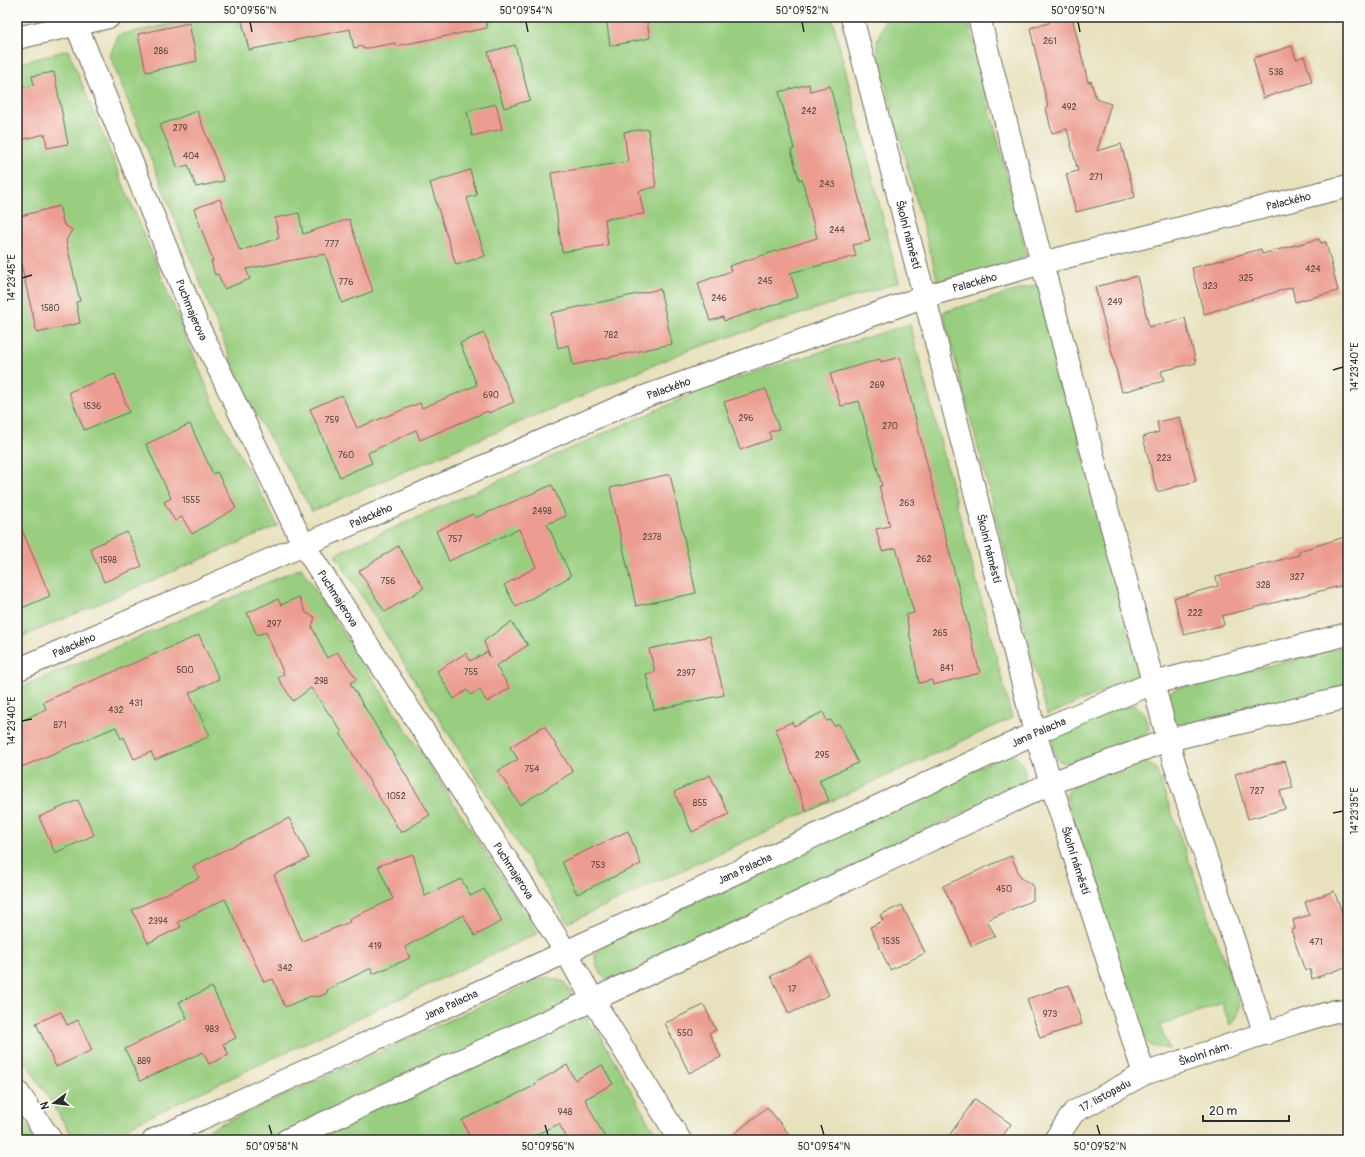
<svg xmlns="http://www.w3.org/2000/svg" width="1365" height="1157" viewBox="0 0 1365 1157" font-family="Pangolin,sans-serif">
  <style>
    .green { fill: #99ce80; stroke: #627c56 }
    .building { fill: #ec9c90 }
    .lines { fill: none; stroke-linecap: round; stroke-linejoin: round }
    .street-casing { stroke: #6d6b5e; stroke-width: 24 }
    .street { stroke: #fff; stroke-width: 22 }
    .ticks { fill: none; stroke: #2b2b2b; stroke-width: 1.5 }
    .labels { text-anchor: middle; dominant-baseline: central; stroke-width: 3; stroke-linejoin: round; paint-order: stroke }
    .number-label { font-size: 9px; fill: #5b4744 }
    .street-label { font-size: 11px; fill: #2b2b2b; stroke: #fdfcf7 }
    .neatline { fill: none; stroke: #2b2b2b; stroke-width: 1.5 }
    .ticks-label { font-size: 10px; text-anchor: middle; fill: #2b2b2b }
  </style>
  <rect width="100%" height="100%" fill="#fdfcf7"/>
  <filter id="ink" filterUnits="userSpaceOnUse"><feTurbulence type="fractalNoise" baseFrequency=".025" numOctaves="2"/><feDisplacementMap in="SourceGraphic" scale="8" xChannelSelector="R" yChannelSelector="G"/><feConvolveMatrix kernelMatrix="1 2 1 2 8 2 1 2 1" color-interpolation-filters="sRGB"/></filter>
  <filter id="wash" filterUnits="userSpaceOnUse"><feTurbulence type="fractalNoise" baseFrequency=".012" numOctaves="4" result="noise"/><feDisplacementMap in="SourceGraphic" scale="16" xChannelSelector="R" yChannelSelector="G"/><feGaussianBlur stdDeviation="0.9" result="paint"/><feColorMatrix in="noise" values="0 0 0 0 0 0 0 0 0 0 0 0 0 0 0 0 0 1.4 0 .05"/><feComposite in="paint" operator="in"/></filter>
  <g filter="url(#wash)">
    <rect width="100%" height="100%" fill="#e8e1be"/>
    <path class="green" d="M206,17h626l67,265 -210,68 -377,161 -67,-116 -135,-339 8,-21z
      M886,17h81l60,240 -89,25 -60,-226 -1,-15z
      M68,50l149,362 61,114 -261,113v-575z
      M1039,284l101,392 -93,39 -104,-403z
      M910,324l102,394 -444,205 -233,-369 373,-167z
      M301,568l237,365 -438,207h-19l-8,-3 -56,-89v-359z
      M1348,646v44l-159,38 -13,-2 -7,-7 -5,-15 4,-10 9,-6z
      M1136,705c8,5 10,14 13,23l-4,7 -74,28c-19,2 -22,-17 -16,-31l70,-26z
      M1007,754c14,2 19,13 18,27l-6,5 -408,197c-11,-8 -15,-15 -16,-28l9,-10z
      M1140,762l9,1 7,6 83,232c1,11 0,16 -9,24l-8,-22 -62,22 9,24 -18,-3 -7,-7 -78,-243 4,-7 9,-5z
      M549,977l15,5 29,47 5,2 51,92 12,17h-475l345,-157z
      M17,1110l20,30h-20z"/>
    <g id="blocks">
      <path class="building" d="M241,17h245l1,11 -91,18 -1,-3 -32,6 -1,-3 -8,2 -4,-19 -101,21z
        M606,17h40l4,21 -40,8z
        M1047,17h25l16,65 3,-1 5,18 15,5 -14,47 24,-7 14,53 -59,15 -10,-38 12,-3 -11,-42 -15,4 -6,-25 2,-1 -18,-79 19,-5z
        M189,23l8,38 -51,11 -8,-38z
        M515,45l15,55 -26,8 -16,-56z
        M1292,46l4,13 8,-3 8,26 -49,16 -10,-40z
        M54,72l14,72 -21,4 -2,-14 -24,6 -4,-20v-31l17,-4 -2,-9z
        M809,84l1,7 20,-5 40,155 -17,4 3,11 -66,17 8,24 -74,24 -1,-4 -13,4 -12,-38 33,-12 -2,-5 88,-28 -15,-59 -3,1 -8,-30 3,-1 -15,-57z
        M496,104l6,25 -30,7 -5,-25z
        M197,111l27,70 -28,6 -8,-22 -10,3 -18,-43z
        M648,129l8,58 -17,4 5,23 -39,5 3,26 -46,7 -11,-79 77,-11 -4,-30z
        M470,170l7,25 -10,3 18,58 -29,9 -26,-82z
        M220,199l20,52 39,-13 -4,-20 24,-5 4,21 46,-15 24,72 -31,12 -17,-49 -79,15 4,10 -26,10 -6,-15 -3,1 -4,-14h2l-19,-52z
        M59,206l5,19 8,5 -6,11 14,60 -4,1 4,21 -43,10 -20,-86v-30z
        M1319,239l2,4 5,-1 12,49 -43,11 -3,-15 -88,27 -12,-46 69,-19 1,5z
        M1137,276l12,51 36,-9 11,45 -35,8 3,10 -42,11 -27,-105z
        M660,289l12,55 -99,21 -4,-20 -11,3 -7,-35z
        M484,333l30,69 -25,11 -1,-2 -68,29 -4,-10 -48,23 4,10 -32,14 -30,-68 32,-14 15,33 63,-25 2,5 55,-23 -17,-42z
        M900,357l80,316 -47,12 -1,-5 -13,3 -13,-68 8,-2 -18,-65 -14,3 -6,-22 14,-3 -11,-40h3l-23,-85 -18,5 -11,-32 50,-15 1,3z
        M115,374l14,38 -45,18 -15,-38z
        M766,389l13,40 -10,3 2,7 -31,11 -16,-48z
        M1180,417l16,64 -39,11 -14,-55 16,-5 -2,-10z
        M190,424l23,50 4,-2 19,36 -44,26 -10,-17 -7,4 -11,-19 7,-4 -25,-54z
        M670,474l26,119 -60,13 -26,-118z
        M552,485l14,31 -19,8 24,52 -55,31 -12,-22 32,-18 -17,-38 -70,32 -13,-30 37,-17 2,4z
        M17,518l33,78 -33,14z
        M127,532l15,34 -38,16 -14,-34z
        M1348,536v48l-126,32 2,9 -40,10 -10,-37 44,-12 -2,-9 83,-22v-4z
        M398,546l26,42 -39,24 -26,-41z
        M299,597l7,16 9,4 -3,10 15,31 10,-6 20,27 -7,4 80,132 -29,18 -61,-100 2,-1 -31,-44 -18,13 -15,-23 6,-4 -18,-42 -9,3 -10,-22 31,-14 3,6z
        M511,622l17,23 -32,21 14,22 -23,14 -8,-13 -8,6 -4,-5 -13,9 -17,-28 29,-18 4,8 17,-9 3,5 -6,-15 1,-2z
        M199,635l20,44 -30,14 21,43 -55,24 -4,-8 -17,7 -10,-22 -3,2 -5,-12 -99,42v-46l29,-14 -3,-7z
        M710,636l14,59 -70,15 -8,-36 9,-2 -6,-23z
        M823,712l4,9 4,-1 3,6 5,-2 19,39 -39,17 10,20 -23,11 -30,-82 16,-7 2,4z
        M544,726l29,46 -53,33 -22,-34 20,-12 -8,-12z
        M1285,761l8,27 -13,3 5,18 -37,10 -13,-45z
        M710,775l19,39 -37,18 -18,-40z
        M78,800l16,35 -39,18 -16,-36z
        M289,818l20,40 -35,17 28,66 48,-19 -1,-3 44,-20 -15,-33 35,-12 12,42 36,-17 10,17 13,-7 18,32 -27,15 -12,-21 -58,32 5,11 -37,16 -2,-6 -43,21 -2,5 -9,3 -6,-1 -26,11 -12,-28 -9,3 -39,-83 -47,23 3,5 -33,16 -16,-33 67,-32 -6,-12z
        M628,831l13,33 -64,30 -15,-32z
        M1011,856l10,22 12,7v15l-46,20 8,16 -23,10 -29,-60z
        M1334,891l14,37v16l-4,4 4,18 -36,13 -2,-10 -5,2 -14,-41 4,-1 -2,-9 16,-5 -4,-13z
        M902,905l23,48 -35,17 -20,-43 13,-6 -3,-6z
        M810,956l19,39 -40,19 -18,-38z
        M1069,985l13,39 -42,14 -13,-39z
        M212,987l24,51 -13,6 6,11 -20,9 -6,-12 -63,29 -15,-32 62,-31 -8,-16z
        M704,1005l12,25 -7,3 12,24 -32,16 -24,-50z
        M61,1012l6,13 11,-5 14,30 -36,17 -20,-44z
        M567,1065l8,15 27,-15 11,19 -28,15 21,41h-38l-9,-16 -35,16h-53l-9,-20 74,-35 -1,-2z
        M975,1099l36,25 -11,16h-54z
        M767,1107l27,33h-67z"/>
    </g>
  </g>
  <g filter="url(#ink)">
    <use href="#blocks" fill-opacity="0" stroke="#6d6b5e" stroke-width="1"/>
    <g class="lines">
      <defs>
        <g id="street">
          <path id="s1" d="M73,17l124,307 106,220 263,408 27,48 87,140"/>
          <path id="s2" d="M852,17l124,479 59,237 109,341"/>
          <path d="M979,17l63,246 132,499 91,272"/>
          <path d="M17,38l92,-21"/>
          <path id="s3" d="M17,670l621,-271 285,-102 119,-34 306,-77"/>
          <path d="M17,1091l34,49"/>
          <path id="s4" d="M154,1140l412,-188 469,-219 118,-50 195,-49"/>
          <path d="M287,1140l306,-140 458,-217 117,-43 180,-43"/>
          <path id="s5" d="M1055,1140l19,-28 70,-38 151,-51 40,-12 13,1"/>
        </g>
      </defs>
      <use href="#street" class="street-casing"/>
      <use href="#street" class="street"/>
    </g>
  </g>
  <path class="ticks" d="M250,22l2,10M526,22l2,10M802,22l2,10M1078,22l2,10M22,278l10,-3M1333,370l10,-3M22,721l10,-2M1333,813l10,-2M269,1125l3,10M545,1125l3,10M821,1125l3,10M1097,1125l3,10"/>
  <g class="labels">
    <g class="number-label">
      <text x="1050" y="41">261</text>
      <text x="161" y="51">286</text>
      <text x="1276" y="72">538</text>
      <text x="1069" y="107">492</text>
      <text x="809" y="111">242</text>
      <text x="180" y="128">279</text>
      <text x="191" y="156">404</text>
      <text x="1096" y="177">271</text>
      <text x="827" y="184">243</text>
      <text x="837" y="230">244</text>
      <text x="332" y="244">777</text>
      <text x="1313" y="269">424</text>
      <text x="1246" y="278">325</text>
      <text x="765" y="281">245</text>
      <text x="346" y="282">776</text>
      <text x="1210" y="286">323</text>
      <text x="719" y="298">246</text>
      <text x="1115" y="302">249</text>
      <text x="50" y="308">1580</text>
      <text x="611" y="335">782</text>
      <text x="877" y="385">269</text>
      <text x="491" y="395">690</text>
      <text x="92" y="406">1536</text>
      <text x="746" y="418">296</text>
      <text x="332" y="420">759</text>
      <text x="890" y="426">270</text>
      <text x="346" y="455">760</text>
      <text x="1164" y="458">223</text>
      <text x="191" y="500">1555</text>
      <text x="907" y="503">263</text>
      <text x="542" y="511">2498</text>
      <text x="652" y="537">2378</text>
      <text x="455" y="539">757</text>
      <text x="924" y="559">262</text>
      <text x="108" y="560">1598</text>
      <text x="1297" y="577">327</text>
      <text x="388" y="581">756</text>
      <text x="1263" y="585">328</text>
      <text x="1195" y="613">222</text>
      <text x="274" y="624">297</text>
      <text x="940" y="633">265</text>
      <text x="947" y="668">841</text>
      <text x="185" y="670">500</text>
      <text x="471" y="672">755</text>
      <text x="686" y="673">2397</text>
      <text x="321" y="681">298</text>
      <text x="136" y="703">431</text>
      <text x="116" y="710">432</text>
      <text x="60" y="725">871</text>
      <text x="822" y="755">295</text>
      <text x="532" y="769">754</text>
      <text x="1257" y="791">727</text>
      <text x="396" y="796">1052</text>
      <text x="700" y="803">855</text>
      <text x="598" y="865">753</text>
      <text x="1004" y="889">450</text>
      <text x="158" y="921">2394</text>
      <text x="891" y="941">1535</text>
      <text x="1316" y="942">471</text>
      <text x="375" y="946">419</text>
      <text x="285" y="968">342</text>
      <text x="792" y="989">17</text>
      <text x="1050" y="1014">973</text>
      <text x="212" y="1029">983</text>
      <text x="685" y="1033">550</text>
      <text x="144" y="1061">889</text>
      <text x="565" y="1112">948</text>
    </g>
    <g class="street-label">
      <text stroke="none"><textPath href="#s3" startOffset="1358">Palackého</textPath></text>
      <text stroke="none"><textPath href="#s2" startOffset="225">Školní náměstí</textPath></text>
      <text stroke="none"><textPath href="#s3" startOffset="1034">Palackého</textPath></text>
      <text stroke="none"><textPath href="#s1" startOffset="316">Puchmajerova</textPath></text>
      <text stroke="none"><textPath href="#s3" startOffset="710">Palackého</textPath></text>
      <text stroke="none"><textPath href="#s3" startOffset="386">Palackého</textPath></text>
      <text stroke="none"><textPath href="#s2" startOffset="549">Školní náměstí</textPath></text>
      <text stroke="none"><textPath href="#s1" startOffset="640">Puchmajerova</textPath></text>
      <text stroke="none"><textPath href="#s3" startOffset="62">Palackého</textPath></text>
      <text stroke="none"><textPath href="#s4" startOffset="974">Jana Palacha</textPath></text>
      <text stroke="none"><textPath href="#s2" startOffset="873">Školní náměstí</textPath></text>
      <text stroke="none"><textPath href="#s4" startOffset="650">Jana Palacha</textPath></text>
      <text stroke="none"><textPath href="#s1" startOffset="964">Puchmajerova</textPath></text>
      <text stroke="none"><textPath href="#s4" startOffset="326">Jana Palacha</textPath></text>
      <text stroke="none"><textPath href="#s5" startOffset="178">Školní nám.</textPath></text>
      <text stroke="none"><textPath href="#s5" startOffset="69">17. listopadu</textPath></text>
    </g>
  </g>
  <rect width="1365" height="1157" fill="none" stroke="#fdfcf7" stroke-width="44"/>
  <g transform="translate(54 1103) rotate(255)" stroke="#fdfcf7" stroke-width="3" paint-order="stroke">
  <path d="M0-3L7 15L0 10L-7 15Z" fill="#2b2b2b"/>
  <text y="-6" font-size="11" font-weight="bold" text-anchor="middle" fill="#2b2b2b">N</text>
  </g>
  <path d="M1203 1115v6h86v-6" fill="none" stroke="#2b2b2b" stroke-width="2"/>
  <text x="1209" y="1115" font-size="12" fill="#2b2b2b" stroke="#fdfcf7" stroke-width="3" paint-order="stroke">20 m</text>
  <rect x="22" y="22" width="1321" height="1113" class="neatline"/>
  <g class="ticks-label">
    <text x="250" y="14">50°09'56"N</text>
    <text x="526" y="14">50°09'54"N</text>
    <text x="802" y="14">50°09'52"N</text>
    <text x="1078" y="14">50°09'50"N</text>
    <text transform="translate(11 278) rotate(-90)" y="4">14°23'45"E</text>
    <text transform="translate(1354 367) rotate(-90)" y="4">14°23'40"E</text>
    <text transform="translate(11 721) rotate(-90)" y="4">14°23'40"E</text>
    <text transform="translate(1354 811) rotate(-90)" y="4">14°23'35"E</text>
    <text x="272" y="1150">50°09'58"N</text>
    <text x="548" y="1150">50°09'56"N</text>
    <text x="824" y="1150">50°09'54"N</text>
    <text x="1100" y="1150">50°09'52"N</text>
  </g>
</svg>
